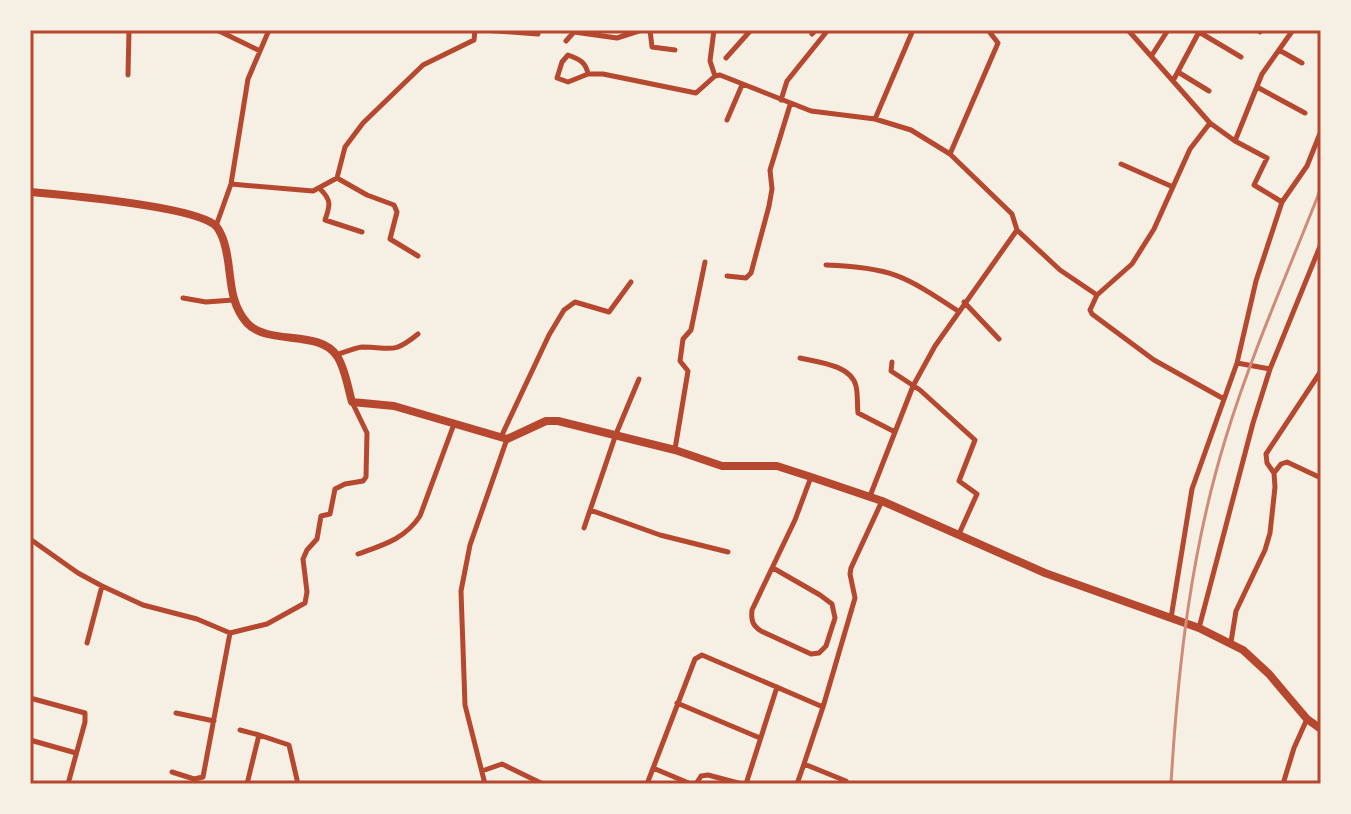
<svg xmlns="http://www.w3.org/2000/svg" width="1351" height="814" viewBox="0 0 1351 814" font-family="'Titillium Web',sans-serif">
  <style>
    .lines { fill: none; stroke-linecap: round; stroke-linejoin: round }
    .minor { stroke: #b5482f; stroke-width: 5 }
    .secondary { stroke: #b5482f; stroke-width: 8 }
    .rail { stroke: #cf8b77; stroke-width: 3 }
    .neatline { fill: none; stroke: #b5482f; stroke-width: 3 }
  </style>
  <rect width="100%" height="100%" fill="#f6efe4"/>
  <g class="lines">
    <path class="minor" d="M217,30l43,21
      M484,30l54,4
      M650,30l2,17 23,3
      M714,30l-4,31 5,15
      M1128,30l82,93 25,18 32,17 -13,27 28,17
      M1199,32l42,25
      M1260,32l1,-2
      M812,34l4,-4
      M566,41l8,-9 43,6 25,-8
      M1279,50l23,13
      M1152,55l16,-25
      M726,58l25,-28
      M1178,72l31,19
      M588,74c-2,-12 -9,-15 -20,-19l-6,7 -5,16 11,4 20,-8h15l93,19 19,-17 5,-1 91,36 64,8 36,11 39,24 62,60 5,16 -82,116 -22,40 -43,110
      M128,75l1,-45
      M1174,79l26,-49
      M1257,87l48,26
      M781,100l6,-19 41,-51
      M875,119l38,-89
      M727,120l15,-35
      M1235,141l27,-67 31,-44
      M950,154l48,-111 -10,-13
      M1121,164l52,23
      M337,178l8,-31 18,-24 60,-58 51,-25 1,-10
      M231,184l82,7 24,-13 30,17 27,10 3,7 -7,27 28,17
      M320,189c12,11 10,17 5,31l37,12
      M216,226l15,-42 17,-105 21,-49
      M1017,230l43,40 37,25 35,-31 22,-35 36,-80 20,-26
      M826,265c65,2 79,11 132,46
      M727,276l19,2 5,-5 18,-67 3,-17 -2,-19 20,-65
      M1097,295l-7,15 2,4 62,46 70,39
      M183,298l23,4 27,-2
      M964,302l35,37
      M336,355c9,-3 18,-7 26,-8 30,0 30,8 56,-13
      M800,358c18,4 51,7 56,28 2,8 1,18 2,27l37,19
      M892,362l-1,9 29,19 55,50 -16,41 18,13 -18,40
      M1237,363l33,6 51,-125
      M501,437l48,-102 15,-25 11,-8 34,10 22,-30
      M675,449l13,-78 -8,-10 3,-22 8,-9 14,-68
      M1274,473l7,-9 6,-2 34,16
      M590,510l70,25 68,17
      M584,528l32,-94 23,-55
      M30,539l48,34 24,13 41,19 54,14 33,14 37,-9 38,-21 2,-11 -4,-33 4,-9 10,-11 4,-23 9,-2 5,-25 10,-5 18,-3 3,-4 1,-44 -15,-31
      M358,554c25,-9 47,-15 62,-38l34,-92
      M773,568l47,27 12,9 3,14 -9,28 -7,7 -8,1 -50,-23c-9,-6 -10,-11 -9,-21l43,-90 16,-43
      M1171,618l21,-129 45,-126 19,-82 26,-79 25,-36 14,-35
      M1199,628l54,-205 17,-54
      M1231,642l5,-31 29,-61 5,-17 5,-46 -1,-14 -7,-10 -1,-9 55,-83
      M87,643l15,-57
      M30,698l55,15v9l-17,62
      M677,703l83,35
      M823,707l32,-109 -5,-24 1,-6 31,-67
      M176,713l38,8
      M240,730l19,5 -12,49
      M259,735l30,10 9,39
      M30,740l46,13
      M653,768l38,16
      M482,771l20,-7 41,20
      M172,772l22,7 9,-2 27,-144
      M30,784h1
      M485,784l-20,-79 -4,-114 9,-46 37,-106
      M647,784l48,-125 7,-4 121,52 -19,57 42,17 1,3
      M696,784l5,-8 7,-1 34,9
      M746,784l31,-97
      M797,784l7,-20
      M1283,784l11,-36 13,-29"/>
    <path class="secondary" d="M30,192c34,3 165,14 186,34 3,3 7,12 8,16 9,28 2,57 23,81 21,23 73,6 90,33 8,12 11,32 15,46l42,4 113,33 39,-18h12l117,29 47,16h55l34,11 71,24 163,72 154,55 44,22 26,24 38,45 14,10"/>
    <path class="rail" d="M1171,784c7,-118 20,-234 55,-347 26,-85 63,-167 95,-249"/>
  </g>
  <rect width="1351" height="814" fill="none" stroke="#f6efe4" stroke-width="64"/>
  <rect x="32" y="32" width="1287" height="750" class="neatline"/>
</svg>
